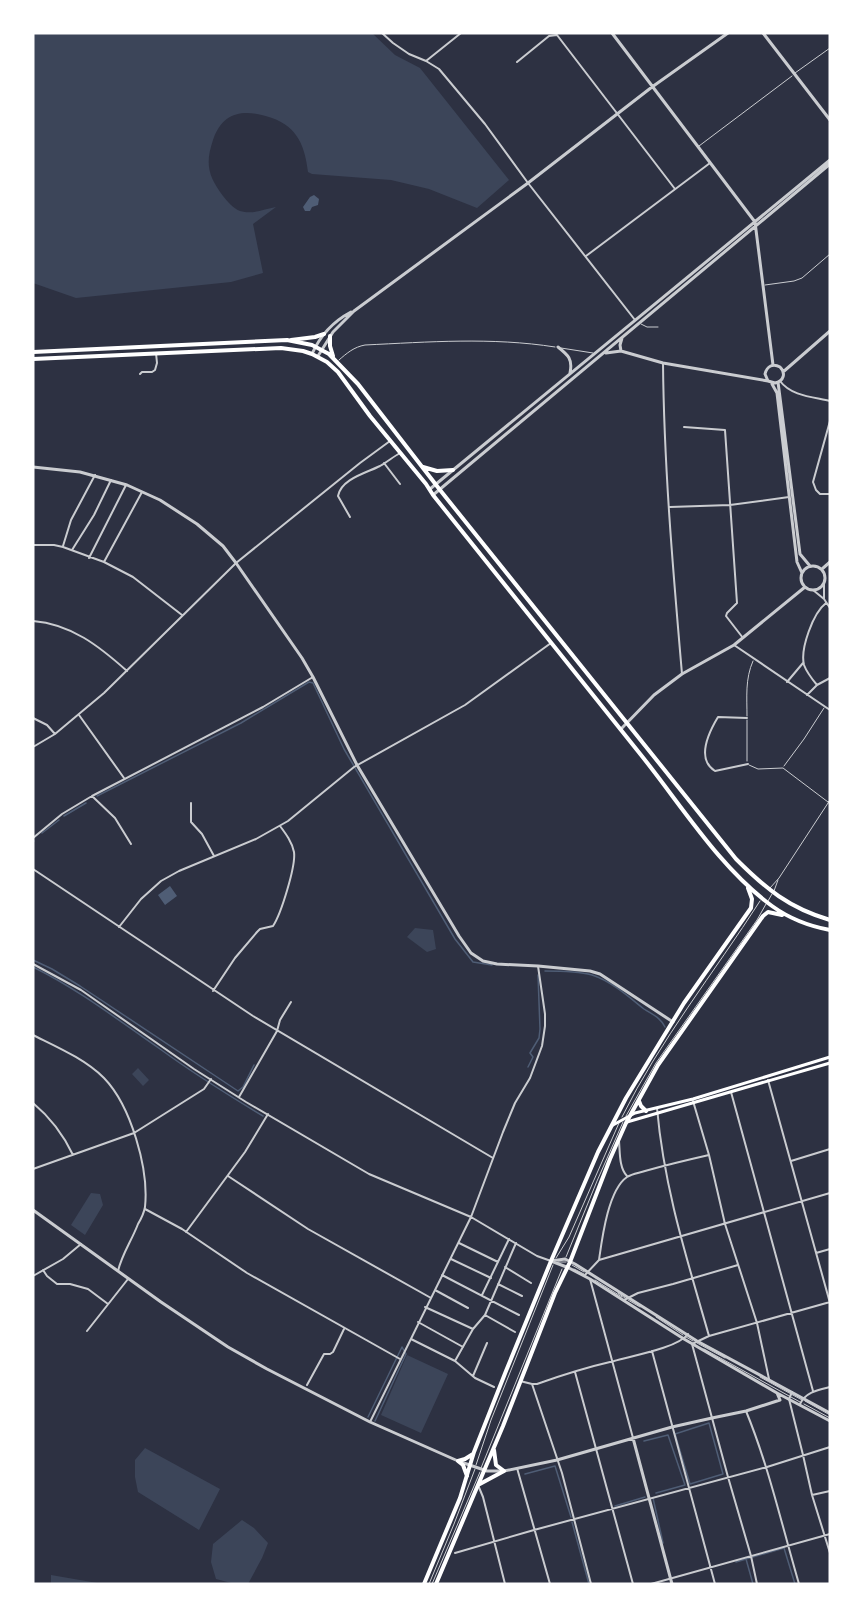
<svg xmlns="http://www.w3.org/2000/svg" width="863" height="1617" viewBox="0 0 863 1617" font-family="'Noto Sans',sans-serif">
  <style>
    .green { fill: #3c4559 }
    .water { fill: #4f5d75 }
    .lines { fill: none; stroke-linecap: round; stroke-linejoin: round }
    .stream { stroke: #4f5d75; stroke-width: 1.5 }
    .service { stroke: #caccd0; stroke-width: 1 }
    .minor { stroke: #caccd0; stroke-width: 2 }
    .tertiary { stroke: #caccd0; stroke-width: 3 }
    .secondary { stroke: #fff; stroke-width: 3 }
    .trunk { stroke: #fff; stroke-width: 4 }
  </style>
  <rect width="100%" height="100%" fill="#2d3142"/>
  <path class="green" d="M33,33h339l23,22 25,13 89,112 -32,28 -48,-19 -38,-9 -79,-6 -4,-2c-3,-25 -10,-45 -36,-54 -26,-9 -49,-8 -59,22 -8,24 -5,36 10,56 4,5 11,13 17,15 13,4 24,-2 36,-4l-23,17 10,49 -32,9 -155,16 -43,-15z
    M415,928l18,2 3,19 -9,3 -20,-15z
    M138,1068l11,12 -6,6 -11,-12z
    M91,1193l9,1 3,11 -18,30 -14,-10z
    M407,1355l41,19 -27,59 -40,-18z
    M145,1448l75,41 -21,41 -61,-38 -3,-15v-17z
    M242,1520l12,8 14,15 -6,15 -14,26h-13l-19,-5 -5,-17 2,-18z
    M51,1575l52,9h-52z"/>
  <path class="water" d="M314,195l5,4 -1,6 -6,2 -2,4h-5l-2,-4 7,-10z
    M170,886l7,10 -12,9 -7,-10z"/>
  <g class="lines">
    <path class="stream" d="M97,796l144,-73 68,-41 4,1 31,66 111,190 18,23 19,3
      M64,816l22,-13
      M42,833l17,-13
      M33,841h1
      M33,960l19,9 28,17 158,105 5,-4 11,-22
      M33,967c45,22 85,53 127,82 33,24 68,46 103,67
      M545,971c16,0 32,0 47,4 19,6 37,22 52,34 9,6 16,8 21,18
      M528,1067l5,-10 -3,-4 9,-15 1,-9 -2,-54
      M368,1417l34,-70 4,7 -31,67
      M709,1423l14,51 -33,10 -15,-50z
      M644,1441l24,-6 17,50 -29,8
      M525,1474l30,-8 16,51
      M653,1498l10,45
      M615,1506l30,-9
      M572,1522l17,62
      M746,1559l38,-11 11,36
      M736,1562l10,-3 7,25"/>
    <path class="service" d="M795,73l35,-25
      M699,146l93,-70
      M765,285l29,-4 8,-3 28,-24
      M641,324l6,3h11
      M561,348l32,5
      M339,360c8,-7 15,-13 26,-15 63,-3 127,-8 190,2
      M747,716c0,-19 -2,-37 6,-55
      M747,720v41
      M749,765l9,4 25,-1 45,34
      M784,766l20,-27 20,-31
      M770,888l9,-10 51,-78
      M774,891l4,-11
      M768,901l4,-7
      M626,1116l30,-53 101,-143 9,-16
      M622,1117c38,-77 92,-144 138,-216
      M566,1257l31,-76 26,-59
      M556,1258l13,-21 50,-114
      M558,1262h8
      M572,1265l12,7
      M574,1269l10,5
      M595,1280l27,17
      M618,1293l7,5
      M628,1300l12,7
      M656,1317l27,18
      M686,1337l7,4
      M697,1343l28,15
      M704,1349l96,53
      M760,1377l42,23
      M805,1401l25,14
      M804,1404l26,14
      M476,1465l15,-45 62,-155
      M481,1468l81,-199
      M429,1584l25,-60 21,-55
      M432,1584l48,-112"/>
    <path class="minor" d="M382,33l11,10 16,11 17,7 13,8 46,55 43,59 107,137
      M426,61l35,-28
      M517,62l32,-26 8,-1 118,154
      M586,256l124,-93
      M663,363c1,104 10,207 19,311
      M140,374l2,-2h10l3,-2 2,-7 -1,-10
      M780,381c11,15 33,16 50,20
      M830,421l-17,61 3,8 4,4h10
      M684,427l41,3 12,173 -10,10 -1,3 17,22
      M384,463l16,21
      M670,507l60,-2 59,-8
      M350,517l-12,-21c3,-17 28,-23 42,-30 7,-4 13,-9 20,-13
      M33,545h21l9,2 41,15 29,15 49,38
      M63,546l8,-26 24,-45
      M72,550l22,-35 17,-35
      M89,558l37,-73
      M104,562l38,-70
      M813,590l11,9 6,9
      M824,599v-17
      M33,621c38,3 66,25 94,50
      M734,645l96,65
      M787,682l16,-19
      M817,685c-5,-6 -10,-12 -13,-20 -4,-16 9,-52 22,-62
      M807,695l10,-10 13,-7
      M79,715l45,63
      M33,718l14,7 8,9
      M747,718l-29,-1c-9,15 -22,42 -3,54l33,-7
      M33,747l22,-13 49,-41 132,-130 124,-100 30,-22
      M92,796l23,22 16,26
      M829,802l1,2
      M191,803v19l11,12 12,22
      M33,838l29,-24 30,-18 171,-89 50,-30
      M33,869l220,147 240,142
      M119,927l22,-28 20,-18 18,-10 77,-32 32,-18 66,-54 111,-62 86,-62
      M33,964l48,26 113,79 52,33 123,72 102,43 66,39 14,5
      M213,991l22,-33 22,-26 3,-3 13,-3c8,-12 23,-60 21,-74 -2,-10 -8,-18 -14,-26
      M33,1035c24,12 52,24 71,43 27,28 45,91 41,129 -1,6 -4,12 -7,17 -6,16 -16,30 -20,47
      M768,1080l62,223
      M731,1092l82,299
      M239,1097l38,-66 3,-11 11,-18
      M693,1101l16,54 16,69 32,99 12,56
      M33,1103c18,15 30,31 40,52
      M657,1108c7,80 30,151 52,228
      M619,1141c1,11 0,27 8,35
      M791,1161l39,-12
      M33,1169l101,-36 70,-44 7,-10
      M228,1176l80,53 123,69
      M145,1209l37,20 65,44 153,86
      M186,1232l59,-80 23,-38
      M459,1243l39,19
      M816,1253l14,-4
      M451,1259l40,19
      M599,1260c3,-21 9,-70 28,-83 5,-3 12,-4 18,-6 21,-6 42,-11 64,-16
      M505,1267l26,16
      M43,1270l4,6 10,8h13l18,5 20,15
      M442,1275l77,40
      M33,1276l30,-17 18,-15
      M584,1276l15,-16 231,-67
      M590,1279l43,159
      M498,1284l24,12
      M435,1290l33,18
      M482,1295l27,-56
      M624,1300l14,-7 35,-9 65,-19
      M425,1307l48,22
      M485,1315l30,17
      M418,1322l45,25
      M87,1331l41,-52
      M411,1339l44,22 20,17 19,9
      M652,1351l63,233
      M455,1361l18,-32 12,-14 31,-72
      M575,1372l58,212
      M473,1376l14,-33
      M520,1381l12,3h5c25,-9 51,-17 77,-23 17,-5 64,-13 74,-27
      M532,1384l30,89 29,111
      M307,1385l17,-31h6l3,-2 11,-23
      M792,1392l-3,7 14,56 9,40 18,58
      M800,1404c6,-12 18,-14 30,-17
      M746,1411c23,56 36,115 53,173
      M370,1422l101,-205 32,-85 12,-29 15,-25 12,-32 3,-20v-12l-7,-48
      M517,1468l33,116
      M478,1485l5,12 22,87
      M812,1495l18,-4
      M455,1553l79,-23 233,-63 63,-20
      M651,1584l179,-50
      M757,1584l-6,-28 -23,-79 -36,-133 17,-8 121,-34"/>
    <path class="tertiary" d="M612,33l143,189 18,143
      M763,33l67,87
      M558,347c10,8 15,12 12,26
      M621,351l-1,-6 2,-7
      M606,353l15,-2 42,12 105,18 7,2c9,-2 11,-10 5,-16 -7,-4 -13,-1 -15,7l3,7
      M312,354c8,-18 22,-33 39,-42
      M318,356l15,-24 21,-21 174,-128 124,-96 76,-54
      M783,372l47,-41
      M778,382l22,172 10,12
      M772,384l5,9 20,169 5,11
      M33,467l47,5 47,13 33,15 37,24 26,22 13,17 66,95 11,19 44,88 102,171 12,17 12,8 14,3 41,2 52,5 10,3 73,48
      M430,489l400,-329
      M433,495l397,-331
      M801 578a12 12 0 1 1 24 0a12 12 0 1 1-24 0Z
      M822,569l8,-7
      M621,729l33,-34 28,-21 52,-29 71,-58
      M33,1210l128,92 67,45 39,22 103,53 88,39 29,10h17l53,-11 115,-33 40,-9 34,-7 34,-11 -3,-7
      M551,1261l18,7 21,11 94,60 93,54 53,28
      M551,1261l14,-2 10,5 122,77 133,72
      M633,1438l39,146"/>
    <path class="secondary" d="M627,1122l203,-59
      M613,1125l22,-12 58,-14 137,-42"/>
    <path class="trunk" d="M330,336v10l3,10
      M291,340l24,-3 9,-3
      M33,352l254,-12 25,5 17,9 29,30 82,106 296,369c30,30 53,49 94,61
      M33,359l248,-11 22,3 9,3 15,8 11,10 32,44 56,68 7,11c69,87 139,173 208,260 41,51 78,112 131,151 18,13 36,20 58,24
      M423,467l14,4 16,-1
      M639,1101l2,5 5,5
      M467,1476l-4,-11 -5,-4 7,-2 8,-5
      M478,1485l26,-14 -8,-6 -2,-15
      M424,1584l36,-86 14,-46 32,-81 45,-110 47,-109 28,-54 58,-95 67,-95 1,-9 -4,-11
      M436,1584l67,-158 52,-133 15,-31 40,-103 16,-36 32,-58 105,-149 5,-4 14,3"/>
  </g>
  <rect width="863" height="1617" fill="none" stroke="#ffffff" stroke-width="69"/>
</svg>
